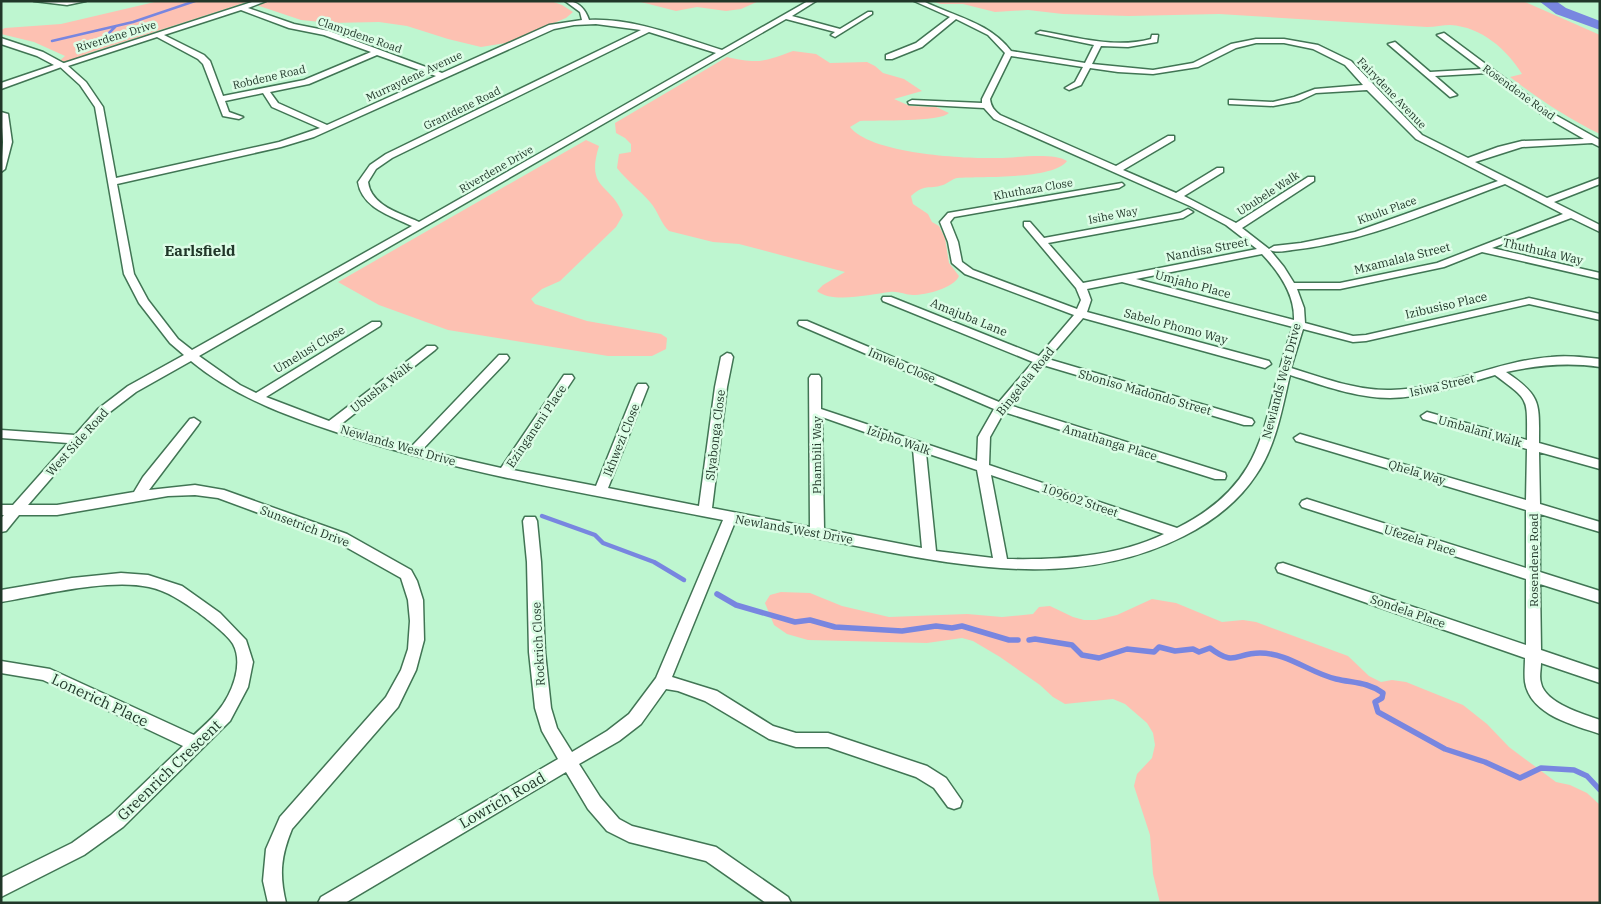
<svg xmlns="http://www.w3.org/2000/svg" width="1601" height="904" viewBox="0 0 1601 904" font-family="'IBM Plex Serif',serif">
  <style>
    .green { fill: #fdc1b2 }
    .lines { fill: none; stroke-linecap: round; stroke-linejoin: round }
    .stream-far2 { stroke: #7886e0; stroke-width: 2.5 }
    .stream-far1 { stroke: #7886e0; stroke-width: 4.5 }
    .stream { stroke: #7886e0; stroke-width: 5.5 }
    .river { fill: #7886e0; fill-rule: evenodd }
    .minor-casing { stroke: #417554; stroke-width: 3 }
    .tertiary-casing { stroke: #417554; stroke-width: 3 }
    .minor { fill: #fff; fill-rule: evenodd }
    .tertiary { fill: #fff; fill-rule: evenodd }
    .labels { text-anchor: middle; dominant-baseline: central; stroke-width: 5; stroke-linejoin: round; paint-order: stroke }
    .far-street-label { font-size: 11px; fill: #213729; stroke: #dcfde6 }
    .street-label { font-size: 12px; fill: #213729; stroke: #dcfde6 }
    .far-district-label { font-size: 15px; font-weight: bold; fill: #213729; stroke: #dcfde6 }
    .near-street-label { font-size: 15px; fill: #213729; stroke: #dcfde6 }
  </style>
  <rect width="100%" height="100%" fill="#bef6d0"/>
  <path class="green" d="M159,1h392l11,4 11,7 -7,6 -60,25 -25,4 -33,-8 -41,-13 -28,-4 -49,1 -29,-3 -54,-18 -161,52 -7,8 -33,11 19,-17 -31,-14 -33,-8v-4l4,-2 56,-4z
    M637,1h122l-18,8 -15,2 -29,-4 -21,4z
    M931,1h592l77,34v99c-33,-16 -61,-35 -90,-57l12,-3c-16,-25 -40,-47 -72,-49 -7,0 -15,2 -23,2l-208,-13 -90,2 -66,-2 -35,-4 -33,2 -32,-8h-22z
    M793,51l23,3 14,9 37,-1 8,4 8,7 21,6 18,12 -28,8 16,7 26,1 13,6c-9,9 -72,7 -89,8l-10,6c21,27 115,32 148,31 17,0 55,-6 69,3 -14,19 -86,15 -110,17 -5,1 -9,5 -14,7 -16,5 -17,-2 -32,11l2,8 15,10 4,8 7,4 6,12 4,25 10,13c-5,12 -33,19 -46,19 -7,0 -15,-4 -23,-3 -19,2 -57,12 -73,-1l6,-6 22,-13 -106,-28 -26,-2 -44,-11c-8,-7 -11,-20 -19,-29 -10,-12 -23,-21 -33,-34l2,-14 12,-2v-8l-6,-6 -9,-5 -1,-10 112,-66c30,7 37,5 66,-6z
    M586,140l13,6c-14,45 13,37 24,69l-7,12 -56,54 -18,8 -11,10 4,5 52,17 74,13 6,4 -1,11 -14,7h-44l-160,-26 -69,-25 -41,-23z
    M781,592l29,1 32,13 47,11 78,-3 35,3 31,-3 6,-7 11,-1 23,11 11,3h12l21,-5 35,-16 24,4 46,19 21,-2 13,2 92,34 21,20 12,6 11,-2 14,2 57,23 24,19 22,23 47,35 14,3 17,8 13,12v98h-440l-7,-29 -3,-39 -16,-49 3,-12 15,-16 3,-13 -2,-12 -6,-10 -22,-19 -12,-5 -48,5 -12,-7 -13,-12 -40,-28 -27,-16 -11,-3 -35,5 -119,-3 -21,-6 -13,-9 -9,-22 5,-8z"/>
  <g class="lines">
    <path class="stream-far2" d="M52,41l81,-19 62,-21
      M96,46l20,-20"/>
    <path class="stream-far1" d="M542,516l53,19 8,8 51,19 30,18"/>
    <path class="stream" d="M717,594l19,11 59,17 15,-2 25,7 67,4 34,-5 16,2 10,-2 47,14h9
      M1029,640l6,-1 37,6 10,10 17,3 28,-9 27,3 5,-5 16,4 18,-2 6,3 11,-4c25,19 25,5 50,5 28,0 50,20 76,26 17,4 32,3 47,14l-1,5 -7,4 3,10 67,37 40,13 35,16 21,-10 33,2 13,6 13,14"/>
    <path class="river" d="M1539,1h17l10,7 34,13v9l-44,-16z"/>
    <defs>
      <path id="minor" d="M34,1h52l-19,4z
        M255,1h11l-18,7 46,16 35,7 113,42 107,-48 33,-5 -2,-8 -15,-11c13,0 20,7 24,19 45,-2 91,17 133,30l86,-49h8l-24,15 48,13 28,-17h4v2l-37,23 -4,-2 4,-3 -49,-13 -587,337 41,29 16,8 116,-71h8l1,2 -1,2 -114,71 63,24 98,-75h8l2,2 -2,2 -95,75 71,22 88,-92h8l2,3 -2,3 -85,89 79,18 63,-93h8l2,3 -61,92 83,16 40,-99 2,-3h8l2,3 -40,101 91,18 16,-119 6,-30 6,-4 4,1 2,3 -6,30 -15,121 98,19 -1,-149 2,-3h8l2,3v31l156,52 1,-24 16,-28 -195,-84 -1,-2 1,-2h8l192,81 34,-40 -150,-61 -1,-2 1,-2h8l148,59 35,-41 -109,-41 -13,-11 -4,-21 -8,-20 8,-9 174,-30 2,2 -5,3 -165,29 -4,5 8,20 4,20 11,8 104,39 4,-9 -5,-12 -52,-62v-4h6l14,16 136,-25 8,-4 5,3 -10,6 -135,25 35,40 174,-34 -31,-24 -36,-19 -196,-87 -10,-11 -75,-4 -1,-2 4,-2 70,3v-4l23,-46 -17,-18 -32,-16 -34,28 -30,12h-6v-4l30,-12 34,-26 -36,-16h9c32,16 66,21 88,50l74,12 9,-18 -58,-12 4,-2c37,6 74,18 111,8l1,-4h6l-1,7 -29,5 -27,-1 -9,18 61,6 40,-7 38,-19 25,-5h28l34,6 33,16 71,74 46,23 30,-11 24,-6 62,-2 -40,-23 -56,-43 -53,3 22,19 -7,2 -62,-53 7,-2 35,30 52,-3 -45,-34 7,-2 106,79 50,28v7l-8,-4 -70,4 -47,15 72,36 53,-20v6l-46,18 46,23v7l-29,-14 -79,30 108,25v6l-118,-27 -38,15 -104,22h-43l7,19 1,15 48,13 13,-1 163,-37 71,16v6l-71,-16 -163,37 -13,1 -50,-13 -12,39c33,10 66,23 100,22 55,-1 105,-29 160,-33 16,-2 32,0 49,2v8c-33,-5 -62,-2 -94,5 36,24 33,31 33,71l61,17v9l-61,-17 1,52 60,18v10l-60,-18v58l60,19v12l-60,-19 1,66 59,20v13l-59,-20c0,6 -2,14 0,20 4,20 42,31 59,37v14c-26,-9 -70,-19 -75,-52 -1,-8 0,-17 0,-24l-247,-86 -2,-4 2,-4 5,-1 243,82v-66l-224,-72 -2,-3 2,-3 5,-2 219,69v-58l-230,-69 -2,-3 6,-4 226,66 1,-51 -104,-30 -2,-3 6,-4 100,28c0,-43 3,-39 -32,-65 -34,10 -69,22 -105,23 -34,0 -68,-13 -100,-23 -8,34 -14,71 -34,100 -17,26 -44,47 -72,61 -99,50 -202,34 -307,14 -47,-9 -94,-18 -142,-28l-63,155 45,14 56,35 23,7h32l99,33 19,12 16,23 -2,6 -6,2 -6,-2 -14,-19 -18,-11 -88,-30h-32l-27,-8 -64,-38 -27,-10 -12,-2 -25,35 -22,17 -40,23 21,33 19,22 13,7 84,21 72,50 3,6h-25l-60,-42 -77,-19 -22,-11 -19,-22 -22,-37 -221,131h-27l3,-6 237,-138 -16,-28 -7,-23 -6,-56 -2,-90 -4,-41 2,-4h10l2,4 4,41 4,90 6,56 6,20 15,24 35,-21 22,-17 27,-36 67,-158c-123,-24 -249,-44 -369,-82 -58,-19 -116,-38 -163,-77l-55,31 -30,23 -78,90h29l77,-13 9,-15 47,-58 4,-1 6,4 -2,3 -49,65 46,-5 29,5 123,44 64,36 6,11 6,19 1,40 -8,30 -18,37 -106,122c-11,27 -13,45 -6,74h-18l-5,-22 3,-32 14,-32 106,-120 15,-27 7,-21 2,-28 -2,-21 -7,-22 -64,-36 -119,-44 -23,-3 -27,1 -111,19h-38l-13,16 -5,1v-14l3,-3h-3v-10h12l55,-62 -67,-5v-8l74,5 23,-26 30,-23 56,-31 -14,-12 -31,-40 -15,-29 -29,-167 -15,-22 -22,-20zM241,10l48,18 35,7 47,17 -67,28 -81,16 -13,-35 -6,-6 -40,-20zM596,24l45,6 -255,124 -16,11 -12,17c4,26 33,34 54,44l-220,124 -14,-11 -30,-39 -14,-26 -17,-90 164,-37 33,-10 240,-108 20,-4zM649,32l67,21 -297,169c-19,-9 -48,-16 -51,-40l8,-13 16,-11zM157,37l41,22 5,5 20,52 16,3 4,-2 -14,-5 -4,-11 38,-8 9,14 48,21 -41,14 -163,36 -13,-71 -17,-25 -18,-16zM1256,43h28l29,6 32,16 18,20 -48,4 -21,8 -21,5 -41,-2h-3v4l44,2 26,-5 17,-8 51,-3 49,49 82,42 -143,51 -54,11 -27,3 -5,3 -27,-21 72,-47v-4h-6l-72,46 -52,-27 39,-24v-4h-6l-41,25 -53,-23 51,-30v-4h-6l-52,30 -116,-51c-6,-5 -9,-8 -10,-16l21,-43 72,11 -8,15 -10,6 4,2 12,-5 9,-17 28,4 35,2 45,-7 38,-19zM377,55l59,21 -109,49 -49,-22 -8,-11 39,-8zM1505,184l58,30 -126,49 -97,20h-46l-10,-16 -14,-17c6,3 15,1 22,0 74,-8 144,-41 213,-66zM1262,254c17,18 33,40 32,66l-158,-41zM1122,282l171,45c-33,87 -18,152 -116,201l-188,-63 1,-28 14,-25 211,67h10l1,-3 -1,-3 -216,-68 34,-40 201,60h8l2,-3 -2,-3 -204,-60 35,-41 182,50 6,-4 -2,-3 -182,-49 4,-12 -4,-11zM822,417l91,32 9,99 -98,-19zM926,453l51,17 16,88 -57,-7zM991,475l173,59c-48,23 -105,26 -157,25z
        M1,112l7,2 4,28 -7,27 -4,3 2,-30z
        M121,573l27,2 34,11 38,27 26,27 7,22 -5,25 -18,34 -107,106 -39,28 -83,42v-19l71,-35 39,-28 72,-69 -140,-66 -42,-7v-12l49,8 144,66c8,-8 17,-15 24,-24 14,-17 26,-47 15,-67 -6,-10 -25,-24 -34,-31 -16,-11 -31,-22 -50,-26 -40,-9 -107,8 -148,15v-12l71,-12z"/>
      <path id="tertiary" d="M1,38l42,14 24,13 -66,24v-6l53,-18 -17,-9 -36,-12z"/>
    </defs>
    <use href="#minor" class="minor-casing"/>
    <use href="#tertiary" class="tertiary-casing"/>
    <use href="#minor" class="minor"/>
    <use href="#tertiary" class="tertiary"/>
  </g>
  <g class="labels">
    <g class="far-street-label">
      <text transform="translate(360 35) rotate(19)">Clampdene Road</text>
      <text transform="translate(116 36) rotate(-17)">Riverdene Drive</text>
      <text transform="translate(414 76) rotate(-25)">Murraydene Avenue</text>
      <text transform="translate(269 77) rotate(-13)">Robdene Road</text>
      <text transform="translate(1519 92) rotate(36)">Rosendene Road</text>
      <text transform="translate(1392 93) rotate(46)">Fairydene Avenue</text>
      <text transform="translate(462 108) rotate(-26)">Grantdene Road</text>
      <text transform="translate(496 169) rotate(-30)">Riverdene Drive</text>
      <text transform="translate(1033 189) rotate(-10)">Khuthaza Close</text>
      <text transform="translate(1268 193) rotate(-33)">Ububele Walk</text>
      <text transform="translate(1387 210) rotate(-20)">Khulu Place</text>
      <text transform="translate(1113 215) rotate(-11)">Isihe Way</text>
    </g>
    <g class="street-label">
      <text transform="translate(1207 249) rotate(-11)">Nandisa Street</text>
      <text transform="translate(1543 251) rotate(13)">Thuthuka Way</text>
      <text transform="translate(1402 258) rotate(-14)">Mxamalala Street</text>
      <text transform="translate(1193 284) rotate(15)">Umjaho Place</text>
      <text transform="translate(1446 305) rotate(-13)">Izibusiso Place</text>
      <text transform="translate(969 317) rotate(22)">Amajuba Lane</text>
      <text transform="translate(1176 326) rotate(15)">Sabelo Phomo Way</text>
      <text transform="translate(309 349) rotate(-31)">Umelusi Close</text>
      <text transform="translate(902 365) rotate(23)">Imvelo Close</text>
      <text transform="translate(1025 381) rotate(-51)">Bingelela Road</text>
      <text transform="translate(1281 381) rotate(-75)">Newlands West Drive</text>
      <text transform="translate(1442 385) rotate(-13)">Isiwa Street</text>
      <text transform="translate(381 387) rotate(-38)">Ubusha Walk</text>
      <text transform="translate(1145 392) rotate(16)">Sboniso Madondo Street</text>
      <text transform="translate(536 426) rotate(-56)">Ezinganeni Place</text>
      <text transform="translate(1480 431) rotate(16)">Umbalani Walk</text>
      <text transform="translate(715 435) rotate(-83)">Slyabonga Close</text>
      <text transform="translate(621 440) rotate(-68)">Ikhwezi Close</text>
      <text transform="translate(899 440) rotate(19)">Izipho Walk</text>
      <text transform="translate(77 442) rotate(-48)">West Side Road</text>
      <text transform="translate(1110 442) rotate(17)">Amathanga Place</text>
      <text transform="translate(398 445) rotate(16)">Newlands West Drive</text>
      <text transform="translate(816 455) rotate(-90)">Phambili Way</text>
      <text transform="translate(1417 472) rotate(17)">Qhela Way</text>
      <text transform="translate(1080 500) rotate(19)">109602 Street</text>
      <text transform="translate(305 526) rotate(21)">Sunsetrich Drive</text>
      <text transform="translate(794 529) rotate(10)">Newlands West Drive</text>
      <text transform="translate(1420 540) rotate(18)">Ufezela Place</text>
      <text transform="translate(1533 560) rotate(-90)">Rosendene Road</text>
      <text transform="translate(1408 611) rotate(19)">Sondela Place</text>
      <text transform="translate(538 644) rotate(-93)">Rockrich Close</text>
    </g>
    <g class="far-district-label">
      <text x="200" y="250">Earlsfield</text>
    </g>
    <g class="near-street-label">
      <text transform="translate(100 700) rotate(25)">Lonerich Place</text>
      <text transform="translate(169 770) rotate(-44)">Greenrich Crescent</text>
      <text transform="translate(502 800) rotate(-30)">Lowrich Road</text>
    </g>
  </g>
  <rect width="1601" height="904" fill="none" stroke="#213729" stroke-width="5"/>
</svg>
